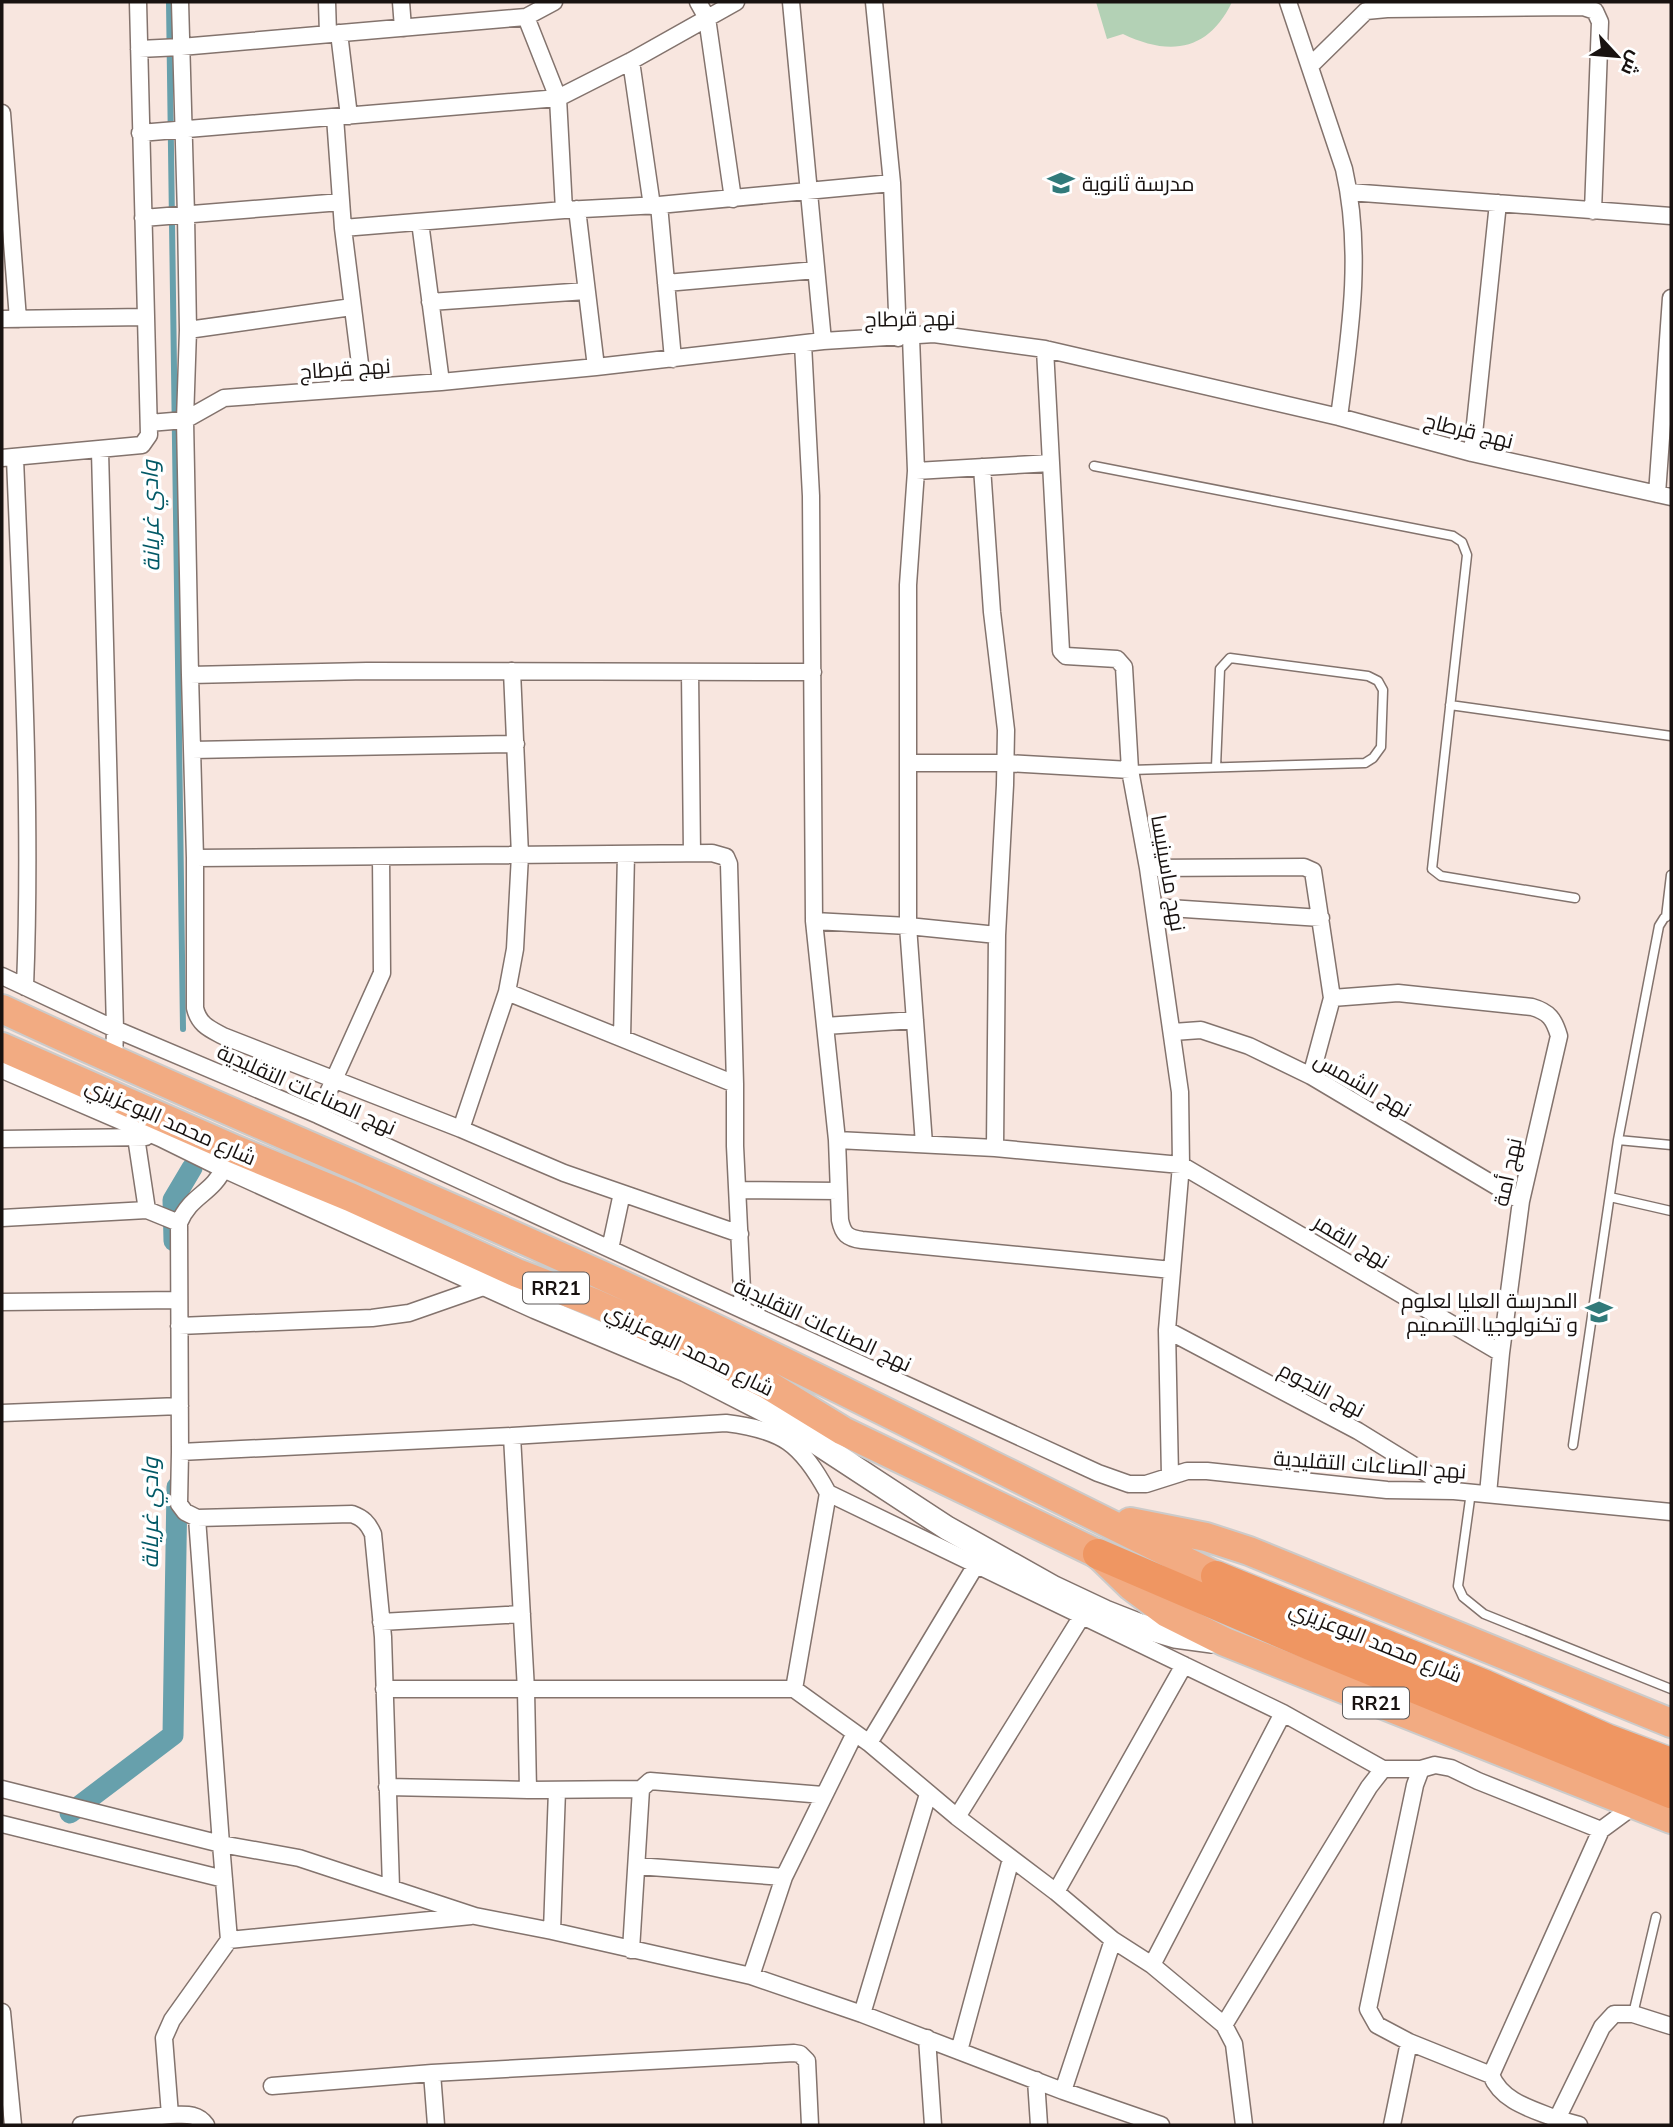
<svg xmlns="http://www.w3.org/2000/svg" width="1673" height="2127" viewBox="0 0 1673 2127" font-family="Mulish,Cairo,sans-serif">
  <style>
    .green { fill: #b3d1b5 }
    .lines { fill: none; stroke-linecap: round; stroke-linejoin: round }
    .stream { stroke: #67a0ac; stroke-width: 6 }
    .canal { stroke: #67a0ac; stroke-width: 21 }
    .service-casing { stroke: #83736d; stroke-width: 11 }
    .minor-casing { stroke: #83736d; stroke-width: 19 }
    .secondary-casing { stroke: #83736d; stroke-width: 26 }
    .trunk-casing { stroke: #cccbca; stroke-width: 32 }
    .motorway-casing { stroke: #cccbca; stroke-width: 33 }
    .service { stroke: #fff; stroke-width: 8 }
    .minor { stroke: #fff; stroke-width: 16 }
    .secondary { stroke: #fff; stroke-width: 23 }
    .trunk { stroke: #f2ab82; stroke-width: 28 }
    .motorway { stroke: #ef9662; stroke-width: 30 }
    .labels { text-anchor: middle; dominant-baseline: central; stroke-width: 7; stroke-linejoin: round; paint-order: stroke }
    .shield { fill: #fff; stroke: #5d5958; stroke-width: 2 }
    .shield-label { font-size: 19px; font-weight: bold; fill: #181210 }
    .poi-label { font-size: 21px; fill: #181210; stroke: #fff; text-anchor: start }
    .street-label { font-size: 21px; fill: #181210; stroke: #fff }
    .water-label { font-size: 23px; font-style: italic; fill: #025966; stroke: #fff }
  </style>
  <rect width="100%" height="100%" fill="#f8e6df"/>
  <path class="green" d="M1096,2h136c-24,50 -63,54 -109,32l-16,5z"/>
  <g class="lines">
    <path class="stream" d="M169,2l14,1027"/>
    <path class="canal" d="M174,1241l-1,-41 19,-32
      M70,1813l103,-78 4,-248"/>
    <defs>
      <path id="service" d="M1094,466l359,70 9,6 5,13 -35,314 9,7 134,22
        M1450,705l221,31
        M1130,770l235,-7 8,-5 8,-11 2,-57 -5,-9 -10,-5 -138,-18 -10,11 -4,98
        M1666,917l5,-42
        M1618,1140l53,5
        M1610,1197l61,14
        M1573,1445l45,-305 41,-214 5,-8 7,-4
        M1471,1492l-13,94 5,11 21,17 187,75
        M1633,2014l23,-97"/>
      <path id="minor" d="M180,2l6,213 2,115 -3,90 5,255
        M327,2l1,32
        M401,2l2,26
        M698,2l9,16 26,181
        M791,2l32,339
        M874,2l18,181 6,155
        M1288,2l56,167c19,83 6,165 -5,248
        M526,17l32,81 6,112
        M339,33l10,83
        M139,49l42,-2 345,-30 28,-15
        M631,61l21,145
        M1310,66l56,-55 21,-2 196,-2 12,4 5,11 -7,189
        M2,113l16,206
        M335,117l8,111 221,-18 95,-5 233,-22
        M140,133l418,-35 73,-37 105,-59
        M1349,192l322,24
        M659,205l14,154
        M577,209l19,158
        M143,218l198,-16
        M420,222l21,160
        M343,228l20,160
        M666,283l150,-13
        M430,302l156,-11
        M2,319l144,-2
        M188,330l164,-23
        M911,337l5,134 -8,114v341l89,9 -2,213
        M803,344l8,152 3,425 23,219 3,80c3,14 7,18 22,20l310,30
        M1045,349l6,114
        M149,423l36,-3 39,-22 217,-16 155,-15 227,-26 111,-7 111,15 294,68 133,36 199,44
        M100,451l15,578 -1,32
        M1472,453l26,-250
        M2,458l140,-13 7,-10 -11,-433
        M15,458c7,176 17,353 10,529
        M982,467l10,145 14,118 -1,55 -8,150
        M916,471l135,-8 10,188 5,5 51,3 7,8 6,103 18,98 32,224 1,73 -14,165 3,146
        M1657,494l14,-196
        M690,672l2,181
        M192,750l324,-6
        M908,763h98l124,7
        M195,858l517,-5 14,4 3,7 6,220v62l8,164
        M1148,868l156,-1 9,4 19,127
        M1154,907l167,11
        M814,921l94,5 16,218
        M2,976l113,53 203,86 780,358 31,11h17l41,-13h20l180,19 67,1 217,21
        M507,992l228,92
        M825,1026l90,-6
        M1173,1032l28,-2 48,16 62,30 210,125
        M622,1038l4,-184
        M1311,1076l21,-78 66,-5 134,14c17,5 22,12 27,29l-38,165 -20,152 -13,141
        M318,1115l64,-142 -1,-116
        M461,1129l46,-137 8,-43 5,-94 -8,-184
        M2,1139l144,-2
        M837,1140l158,8 186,17 320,188
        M738,1190l101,1
        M147,1210l32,13
        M2,1218l145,-8 -11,-73
        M740,1234l-176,-61 -103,-44 -238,-93c-13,-7 -24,-11 -28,-28v-150l-5,-183 177,-4 446,1
        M610,1249l12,-56
        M2,1302l177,-2
        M179,1326l193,-8 37,-5 83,-29
        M1167,1330l191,101 94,58
        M2,1413l178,-7
        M512,1436l14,254 2,100
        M180,1452l-1,-229c12,-29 33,-28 46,-57
        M828,1493l-34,196 75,54 88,74 99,75 57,48 39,25 72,60 10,19 10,81
        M197,1518l-12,-6 -6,-8 1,-52 332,-16 214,-13c56,7 75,20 102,70l455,220 100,56
        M381,1622l141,-8
        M384,1689h410
        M869,1743l107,-178
        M387,1787l141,3 113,-1
        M2,1789l219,55 8,96 -57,80 -8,18 6,77 -89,10
        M1635,1805l-34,25 -110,245c11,27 41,34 66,44l45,-92 12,-13h19l38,12
        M957,1817l125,-201
        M2,1824l222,55
        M637,1866l147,11
        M391,1887l-8,-250 -10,-103c-5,-11 -10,-16 -21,-20l-155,4 24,326 78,14 176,58 77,15 199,45 111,38 201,77 98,34
        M1056,1892l128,-227
        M552,1931l5,-141
        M229,1940l242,-24
        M631,1950l10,-161 9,-8 173,14
        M1152,1965l131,-252
        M751,1976l33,-99 71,-144
        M2,2012l11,113
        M862,2014l66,-220
        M1224,2025l145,-238 14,-18h38
        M927,2038l6,87
        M959,2051l52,-192
        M1491,2075l-82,-33 -32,-17 -9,-16 47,-224 6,-16 14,-4 16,3 27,13 123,49
        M1036,2080l3,45
        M272,2086l160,-13
        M1063,2091l50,-151
        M170,2115c14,0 27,-3 36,10
        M1557,2119l22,6
        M436,2125l-4,-52 362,-20 6,1 7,7 3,64
        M1392,2125l17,-83"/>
      <path id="secondary" d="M2,1066l160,69 63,31 311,141 150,63 90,46 171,112 107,60 51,24 33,13 37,11 37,5"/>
      <path id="trunk" d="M2,1009c197,92 399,174 597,265 208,95 411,202 617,302
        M2,1047l232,102 116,48 167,76 75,29 94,42 82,41 75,46 255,123 33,32 36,27 58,29 446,177
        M1130,1522l76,15 43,14 422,172"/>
      <path id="motorway" d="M1098,1554l212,91 361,148
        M1216,1576l269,109 122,54 64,24"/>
    </defs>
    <use href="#service" class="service-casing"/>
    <use href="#minor" class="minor-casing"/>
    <use href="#secondary" class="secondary-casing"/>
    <use href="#trunk" class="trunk-casing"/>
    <use href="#motorway" class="motorway-casing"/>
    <use href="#service" class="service"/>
    <use href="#minor" class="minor"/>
    <use href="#secondary" class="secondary"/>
    <use href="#trunk" class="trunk"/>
    <use href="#motorway" class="motorway"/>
  </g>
  <defs>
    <symbol id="school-bare" viewBox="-9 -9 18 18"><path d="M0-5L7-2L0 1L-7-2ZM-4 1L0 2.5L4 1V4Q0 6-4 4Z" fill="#317a7a" stroke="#fff" stroke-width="2.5" paint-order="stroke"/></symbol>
    <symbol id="university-bare" viewBox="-9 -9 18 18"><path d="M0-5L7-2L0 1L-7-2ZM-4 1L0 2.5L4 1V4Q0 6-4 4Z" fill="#317a7a" stroke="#fff" stroke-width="2.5" paint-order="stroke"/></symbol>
  </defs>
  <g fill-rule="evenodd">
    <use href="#school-bare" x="1042" y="164" width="38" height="38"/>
    <use href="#university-bare" x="1580" y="1293" width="38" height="38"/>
  </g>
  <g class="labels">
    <g class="shield">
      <rect x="523" y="1272.5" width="66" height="31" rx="5"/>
      <rect x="1343" y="1687.5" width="66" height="31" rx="5"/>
    </g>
    <g class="shield-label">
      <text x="556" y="1288">RR21</text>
      <text x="1376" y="1703">RR21</text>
    </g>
    <g class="poi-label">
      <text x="1082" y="183">مدرسة ثانوية</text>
      <text x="1578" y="1300" text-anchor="end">المدرسة العليا لعلوم<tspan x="1578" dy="24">و تكنولوجيا التصميم</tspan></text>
    </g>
    <g class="street-label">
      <text transform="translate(910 318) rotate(-1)">نهج قرطاج</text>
      <text transform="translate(345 368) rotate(-4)">نهج قرطاج</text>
      <text transform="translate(1469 430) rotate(14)">نهج قرطاج</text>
      <text transform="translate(1169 873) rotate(80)">نهج ماسينيسا</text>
      <text transform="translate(1363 1084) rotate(30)">نهج الشمس</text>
      <text transform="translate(307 1089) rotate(24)">نهج الصناعات التقليدية</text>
      <text transform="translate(171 1121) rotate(24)">شارع محمد البوعزيزي</text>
      <text transform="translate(1507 1172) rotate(-78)">نهج أمة</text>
      <text transform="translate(1352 1241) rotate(31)">نهج القمر</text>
      <text transform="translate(823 1324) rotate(25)">نهج الصناعات التقليدية</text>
      <text transform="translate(690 1349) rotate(26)">شارع محمد البوعزيزي</text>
      <text transform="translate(1322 1389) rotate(28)">نهج النجوم</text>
      <text transform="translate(1370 1464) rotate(4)">نهج الصناعات التقليدية</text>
      <text transform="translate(1376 1641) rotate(22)">شارع محمد البوعزيزي</text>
    </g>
    <g class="water-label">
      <text transform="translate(150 516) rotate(-91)">وادي غريانة</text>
      <text transform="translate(149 1513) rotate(-90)">وادي غريانة</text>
    </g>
  </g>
  <rect width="1673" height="2127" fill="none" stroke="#181210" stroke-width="7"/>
  <g transform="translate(1617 56) rotate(116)" stroke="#ffffff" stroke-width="5" paint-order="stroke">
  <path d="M0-5L12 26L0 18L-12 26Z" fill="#181210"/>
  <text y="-10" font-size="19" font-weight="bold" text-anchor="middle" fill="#181210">ش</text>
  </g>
</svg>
